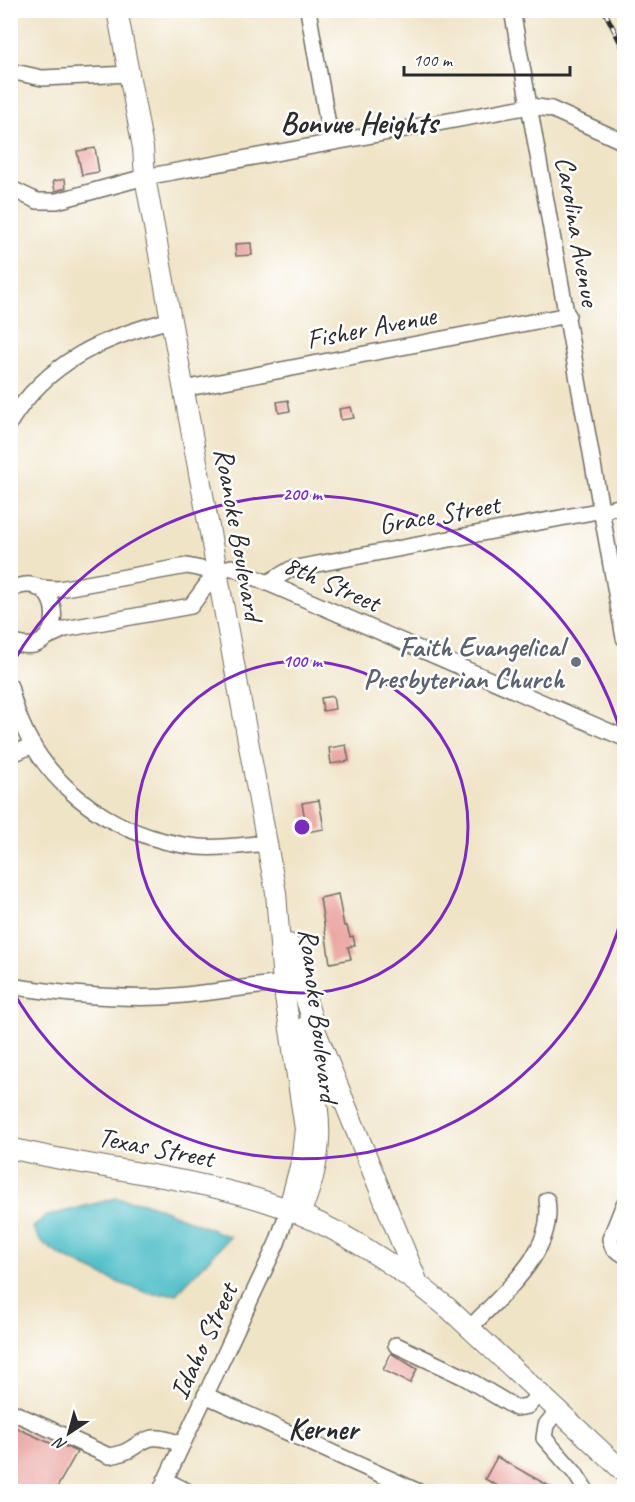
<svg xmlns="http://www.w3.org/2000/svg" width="635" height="1502" viewBox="0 0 635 1502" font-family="Caveat,sans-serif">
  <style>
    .water { fill: #50bec8; stroke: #3e747a; stroke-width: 1.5 }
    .building { fill: #eaa39f }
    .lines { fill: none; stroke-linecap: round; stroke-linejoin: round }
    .minor-casing { stroke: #706c62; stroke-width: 18 }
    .major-casing { stroke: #706c62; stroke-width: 22 }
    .minor { stroke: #fff; stroke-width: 15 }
    .major { stroke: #fff; stroke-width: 20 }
    .rail-casing { stroke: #2b2b2b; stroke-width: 5 }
    .rail { stroke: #fff; stroke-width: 3; stroke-dasharray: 9; stroke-linecap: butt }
    .ring { fill: none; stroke: #7b2cbf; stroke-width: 3 }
    .worship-dot { fill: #6b7280; stroke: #fff; stroke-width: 2 }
    .labels { text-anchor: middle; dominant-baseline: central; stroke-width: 5; stroke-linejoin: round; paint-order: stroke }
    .street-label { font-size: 28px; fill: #2b2b2b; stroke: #fff }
    .worship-label { font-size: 28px; font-weight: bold; fill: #5b616d; stroke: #fff; text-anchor: end }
    .neighbourhood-label { font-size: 30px; font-weight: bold; fill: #2b2b2b; stroke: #fff }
    .centre { fill: #7b2cbf; stroke: #fff; stroke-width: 3 }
    .ring-label { font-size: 18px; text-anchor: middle; font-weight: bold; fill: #7b2cbf; stroke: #fff; stroke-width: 5; stroke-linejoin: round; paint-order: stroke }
  </style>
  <rect width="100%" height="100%" fill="#fff"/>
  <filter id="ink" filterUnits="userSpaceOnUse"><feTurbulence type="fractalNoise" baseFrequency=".0167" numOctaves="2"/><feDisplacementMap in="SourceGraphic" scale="12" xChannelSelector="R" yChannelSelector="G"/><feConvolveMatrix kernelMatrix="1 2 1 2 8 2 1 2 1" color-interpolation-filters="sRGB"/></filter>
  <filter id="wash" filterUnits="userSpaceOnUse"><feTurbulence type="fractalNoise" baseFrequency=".008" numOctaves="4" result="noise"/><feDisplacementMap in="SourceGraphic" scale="24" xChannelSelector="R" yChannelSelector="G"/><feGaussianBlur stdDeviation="1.35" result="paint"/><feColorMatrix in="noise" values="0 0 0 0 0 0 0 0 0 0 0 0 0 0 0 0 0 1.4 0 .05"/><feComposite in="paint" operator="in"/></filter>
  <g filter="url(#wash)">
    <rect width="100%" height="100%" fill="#f0e4c7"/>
    <path class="water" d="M116,1198l33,6 81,33 -54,57h-25l-34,-12 -57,-27 -19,-13 -8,-14 11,-11z"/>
    <g id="blocks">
      <path class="building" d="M95,148l4,24 -17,3 -5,-24z
        M65,179l1,9 -11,3 -2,-10z
        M251,243l1,12 -16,1 -1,-12z
        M288,400l2,11 -11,2 -2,-11z
        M351,407l3,11 -13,2 -2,-11z
        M333,696l2,13 -12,2 -2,-13z
        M346,745l3,16 -18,3 -2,-16z
        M319,800l5,29 -17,3 -5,-29z
        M338,894l6,32h3l3,11 3,-1 2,9 -7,2 3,12 -21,4 -10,-65z
        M391,1353l26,16 -7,14 -27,-13z
        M10,1425l51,23 1,-3 15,7 -22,39h-45z
        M497,1457l61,34h-51l-22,-12z"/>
    </g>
  </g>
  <g filter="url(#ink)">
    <use href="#blocks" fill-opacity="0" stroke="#706c62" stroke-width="1.5"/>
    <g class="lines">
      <defs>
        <path id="minor" d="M308,10l23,132
          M512,10l112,628
          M10,71l32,7 88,-4
          M10,188l27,13h20l88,-24 385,-71 21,3 73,33
          M183,389l385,-74
          M10,422c38,-61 94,-85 161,-102
          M216,572l15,-5 393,171
          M267,583l24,-14 333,-63
          M37,588l22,1 128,-23 29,6
          M10,590c56,-29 60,78 0,51
          M45,638l20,-9 126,-23 25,-34
          M10,686c19,91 98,152 188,161 23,2 46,-2 69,-4
          M10,755l23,-10
          M10,986c51,8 101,13 152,11 44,-3 88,-11 132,-15
          M624,1204l-14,35 3,9 11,7
          M470,1328c32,-35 86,-75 77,-128
          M396,1345l68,32 52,31 12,-2 12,-13
          M205,1395l214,97
          M558,1410l-12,15 -2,13 31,35 12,19
          M10,1411l99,45c35,-4 30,-31 73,-11
          M165,1480l24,12
          M160,1492l117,-249 11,-32"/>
        <path id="major" d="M117,10l26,138 2,29 26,143 105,573 7,90 22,146 -4,34 -13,48
          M289,944l27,88 101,249
          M10,1148c84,21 172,27 254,53 68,21 130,62 184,107l176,164
          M288,1211l16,-7c29,-73 9,-105 2,-178"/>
      </defs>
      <use href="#minor" class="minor-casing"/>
      <use href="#major" class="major-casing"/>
      <use href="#minor" class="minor"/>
      <use href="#major" class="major"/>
      <defs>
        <path id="rail" d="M604,10l20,40"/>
      </defs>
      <use href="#rail" class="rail-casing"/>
      <use href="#rail" class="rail"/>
    </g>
  </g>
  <g class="ring">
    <circle cx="302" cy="827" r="166"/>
    <path d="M624 910A333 333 0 0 1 11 988M11 666A333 333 0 0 1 624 744"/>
  </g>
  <circle class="worship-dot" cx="576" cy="662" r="6"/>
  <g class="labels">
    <g class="street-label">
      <text transform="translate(578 231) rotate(80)">Carolina Avenue</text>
      <text transform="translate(371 327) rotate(-11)">Fisher Avenue</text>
      <text transform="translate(439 514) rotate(-10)">Grace Street</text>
      <text transform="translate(239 534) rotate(80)">Roanoke Boulevard</text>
      <text transform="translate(332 583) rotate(24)">8th Street</text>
      <text transform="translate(319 1015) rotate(83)">Roanoke Boulevard</text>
      <text transform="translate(156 1147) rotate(11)">Texas Street</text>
      <text transform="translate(203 1341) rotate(-65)">Idaho Street</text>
    </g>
    <g class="worship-label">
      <text x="564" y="646">Faith Evangelical<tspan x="564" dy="32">Presbyterian Church</tspan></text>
    </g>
    <g class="neighbourhood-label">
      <text x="359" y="123">Bonvue Heights</text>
      <text x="323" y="1429">Kerner</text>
    </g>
  </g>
  <circle cx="302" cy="827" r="9" class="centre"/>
  <g class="ring-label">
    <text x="302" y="500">200 m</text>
    <text x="302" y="667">100 m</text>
  </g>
  <rect width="635" height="1502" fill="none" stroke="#fff" stroke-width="36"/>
  <g transform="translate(69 1433) rotate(216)" stroke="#ffffff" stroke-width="4.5" paint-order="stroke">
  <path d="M0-4.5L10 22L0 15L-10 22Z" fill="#2b2b2b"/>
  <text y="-9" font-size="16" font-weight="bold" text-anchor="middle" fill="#2b2b2b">N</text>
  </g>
  <path d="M404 66v9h166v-9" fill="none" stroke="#2b2b2b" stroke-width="3"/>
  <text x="413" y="66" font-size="18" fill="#2b2b2b" stroke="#ffffff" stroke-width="4.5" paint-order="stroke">100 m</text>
</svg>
